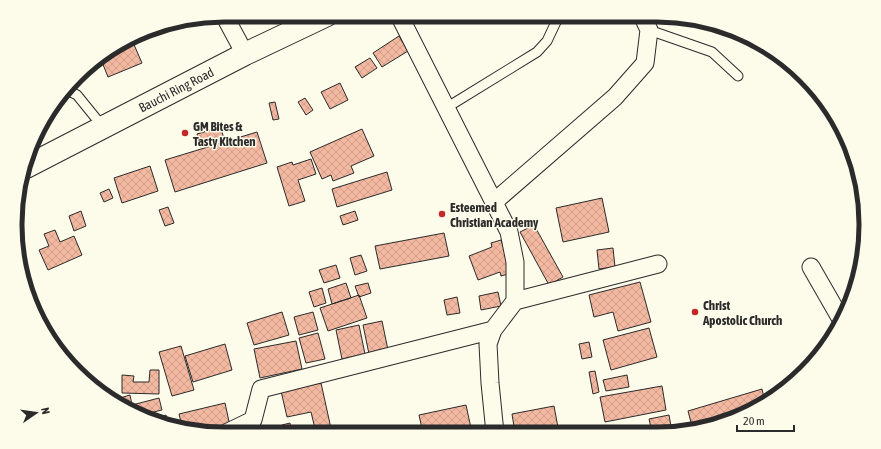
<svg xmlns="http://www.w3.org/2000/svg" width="881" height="449" viewBox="0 0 881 449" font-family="'Asap Condensed',sans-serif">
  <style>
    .building { fill: url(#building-cross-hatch); stroke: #2b2b2b }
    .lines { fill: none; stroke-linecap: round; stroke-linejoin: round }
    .lane-casing { stroke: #2b2b2b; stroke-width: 11 }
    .street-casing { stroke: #2b2b2b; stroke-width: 19 }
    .primary-casing { stroke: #2b2b2b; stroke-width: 24 }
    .lane { stroke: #fdfbea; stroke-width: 9 }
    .street { stroke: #fdfbea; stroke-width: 17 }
    .primary { stroke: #fdfbea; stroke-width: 22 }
    .poi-dot { fill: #c62828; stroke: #fdfbea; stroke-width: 1.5 }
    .labels { text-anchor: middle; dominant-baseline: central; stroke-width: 3; stroke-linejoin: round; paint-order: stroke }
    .street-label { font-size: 13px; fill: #2b2b2b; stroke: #fdfbea }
    .poi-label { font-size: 13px; font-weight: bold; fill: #2b2b2b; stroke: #fdfbea; text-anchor: start }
    .rim { fill: none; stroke: #2b2b2b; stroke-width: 5 }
  </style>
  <defs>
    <pattern id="building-cross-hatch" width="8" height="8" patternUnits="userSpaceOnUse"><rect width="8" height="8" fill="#f2b8a0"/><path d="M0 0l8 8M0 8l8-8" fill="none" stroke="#d09e8a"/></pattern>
  </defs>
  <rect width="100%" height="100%" fill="#fdfbea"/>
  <path class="building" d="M399,36l9,15 -26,16 -9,-14z
    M132,40l10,23 -34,14 -8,-20z
    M370,58l7,10 -15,10 -7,-11z
    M340,83l8,17 -18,9 -9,-17z
    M305,98l8,12 -7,5 -8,-13z
    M275,102l4,17 -6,1 -4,-17z
    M221,127l3,13 -24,7 -3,-13z
    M362,129l12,27 -23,10 3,7 -21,8 -2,-6 -9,4 -12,-27z
    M257,132l10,31 -92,29 -10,-32z
    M311,159l5,15 -18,6 7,21 -16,5 -12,-39 15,-5 1,3z
    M150,166l8,25 -36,12 -8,-25z
    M387,172l5,18 -55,17 -5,-18z
    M109,189l4,9 -9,4 -4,-9z
    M602,198l7,34 -46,10 -7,-34z
    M168,207l6,16 -9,3 -6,-16z
    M81,211l5,15 -12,5 -5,-15z
    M355,211l3,9 -15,5 -3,-9z
    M534,225l29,52 -14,8 -29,-53z
    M55,230l5,12 14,-6 8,19 -34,15 -9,-20 10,-4 -5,-12z
    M444,233l5,23 -69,13 -5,-23z
    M501,240l11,33 -11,3 -1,-4 -22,8 -9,-24 23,-9 -1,-4z
    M613,248l2,19 -16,2 -2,-19z
    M361,255l6,16 -12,4 -5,-17z
    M336,265l4,13 -16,5 -5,-13z
    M640,282l11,40 -33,9 -5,-19 -19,5 -5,-22z
    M346,283l5,15 -19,6 -4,-15z
    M368,283l3,10 -12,4 -4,-11z
    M322,288l4,15 -12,4 -5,-15z
    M498,292l3,14 -20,4 -2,-14z
    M359,295l8,23 -39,13 -8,-23z
    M457,297l3,16 -13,2 -3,-15z
    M282,312l7,23 -35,10 -7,-22z
    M313,312l5,18 -19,5 -5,-18z
    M382,321l6,29 -19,4 -6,-29z
    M359,325l6,29 -23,5 -6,-29z
    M49,328l13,21 -2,1 -14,-20z
    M649,328l8,29 -46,13 -8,-30z
    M318,333l7,26 -19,4 -7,-25z
    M296,341l6,28 -42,9 -6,-29z
    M589,342l3,15 -10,2 -3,-15z
    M225,344l7,26 -39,12 -8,-26z
    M181,346l13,44 -22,6 -13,-44z
    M150,370h9v24l-37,-1v-18l12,1 -1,6h16z
    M595,371l4,21 -6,2 -4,-22z
    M627,375l2,12 -23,4 -3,-11z
    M321,383l11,50h-16l-5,-21 -24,5 -6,-26z
    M662,386l4,24 -61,12 -5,-25z
    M762,389l3,13 -29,16 -43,12 -5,-19z
    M130,395l2,10 27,-7 3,12 -21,5 -9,-3 -11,-7 -1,-7z
    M225,403l5,23 -24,6 -24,-6 -3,-12z
    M466,405l5,23 -24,5h-24l-4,-18z
    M554,406l5,27h-44l-3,-19z
    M166,415l2,7 -12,-3z
    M669,415l3,17h-20l-3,-13z
    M290,423l2,10h-8l-2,-8z
    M275,430h5l1,3h-5z
    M272,431l1,2h-14z"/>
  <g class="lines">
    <defs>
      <path id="lane" d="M649,30l63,22 26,24
        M67,90l10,5 26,32
        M446,108l91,-56 10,-11 9,-19 4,-7"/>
      <path id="street" d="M224,15l21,39
        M399,15l110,217 6,30v39l-22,29 -5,14 2,39 5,50
        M494,202l121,-105 30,-34 4,-33 -7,-15
        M811,267l31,54
        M515,301l143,-37
        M224,434l29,-14 8,-31 232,-59"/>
      <g id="primary">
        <path id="s1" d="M26,167l219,-113 82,-39"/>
      </g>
    </defs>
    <use href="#lane" class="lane-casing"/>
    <use href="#street" class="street-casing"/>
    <use href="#primary" class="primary-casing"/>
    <use href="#lane" class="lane"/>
    <use href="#street" class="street"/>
    <use href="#primary" class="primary"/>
  </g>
  <g class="poi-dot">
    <circle cx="185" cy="133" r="4"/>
    <circle cx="442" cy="214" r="4"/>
    <circle cx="695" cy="312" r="4"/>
  </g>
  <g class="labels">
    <g class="street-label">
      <text stroke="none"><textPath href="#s1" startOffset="169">Bauchi Ring Road</textPath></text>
    </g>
    <g class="poi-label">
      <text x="193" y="126">GM Bites &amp;<tspan x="193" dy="15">Tasty Kitchen</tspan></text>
      <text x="450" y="207">Esteemed<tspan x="450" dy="15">Christian Academy</tspan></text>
      <text x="703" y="305">Christ<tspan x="703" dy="15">Apostolic Church</tspan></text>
    </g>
  </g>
  <path d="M0 0H881V449H0ZM224 22H657A202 202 0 0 1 859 224V225A202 202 0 0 1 657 427H224A202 202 0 0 1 22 225V224A202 202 0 0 1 224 22Z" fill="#fdfbea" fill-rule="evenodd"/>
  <path class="rim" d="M224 22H657A202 202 0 0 1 859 224V225A202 202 0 0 1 657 427H224A202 202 0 0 1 22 225V224A202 202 0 0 1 224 22Z"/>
  <g transform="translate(36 413) rotate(77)" stroke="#fdfbea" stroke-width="3" paint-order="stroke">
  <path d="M0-3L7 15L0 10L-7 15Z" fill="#2b2b2b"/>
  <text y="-6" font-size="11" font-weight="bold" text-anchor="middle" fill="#2b2b2b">N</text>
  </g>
  <path d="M737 425v6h57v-6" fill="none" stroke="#2b2b2b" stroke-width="2"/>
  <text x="743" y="425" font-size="12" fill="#2b2b2b" stroke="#fdfbea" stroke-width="3" paint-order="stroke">20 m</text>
</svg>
